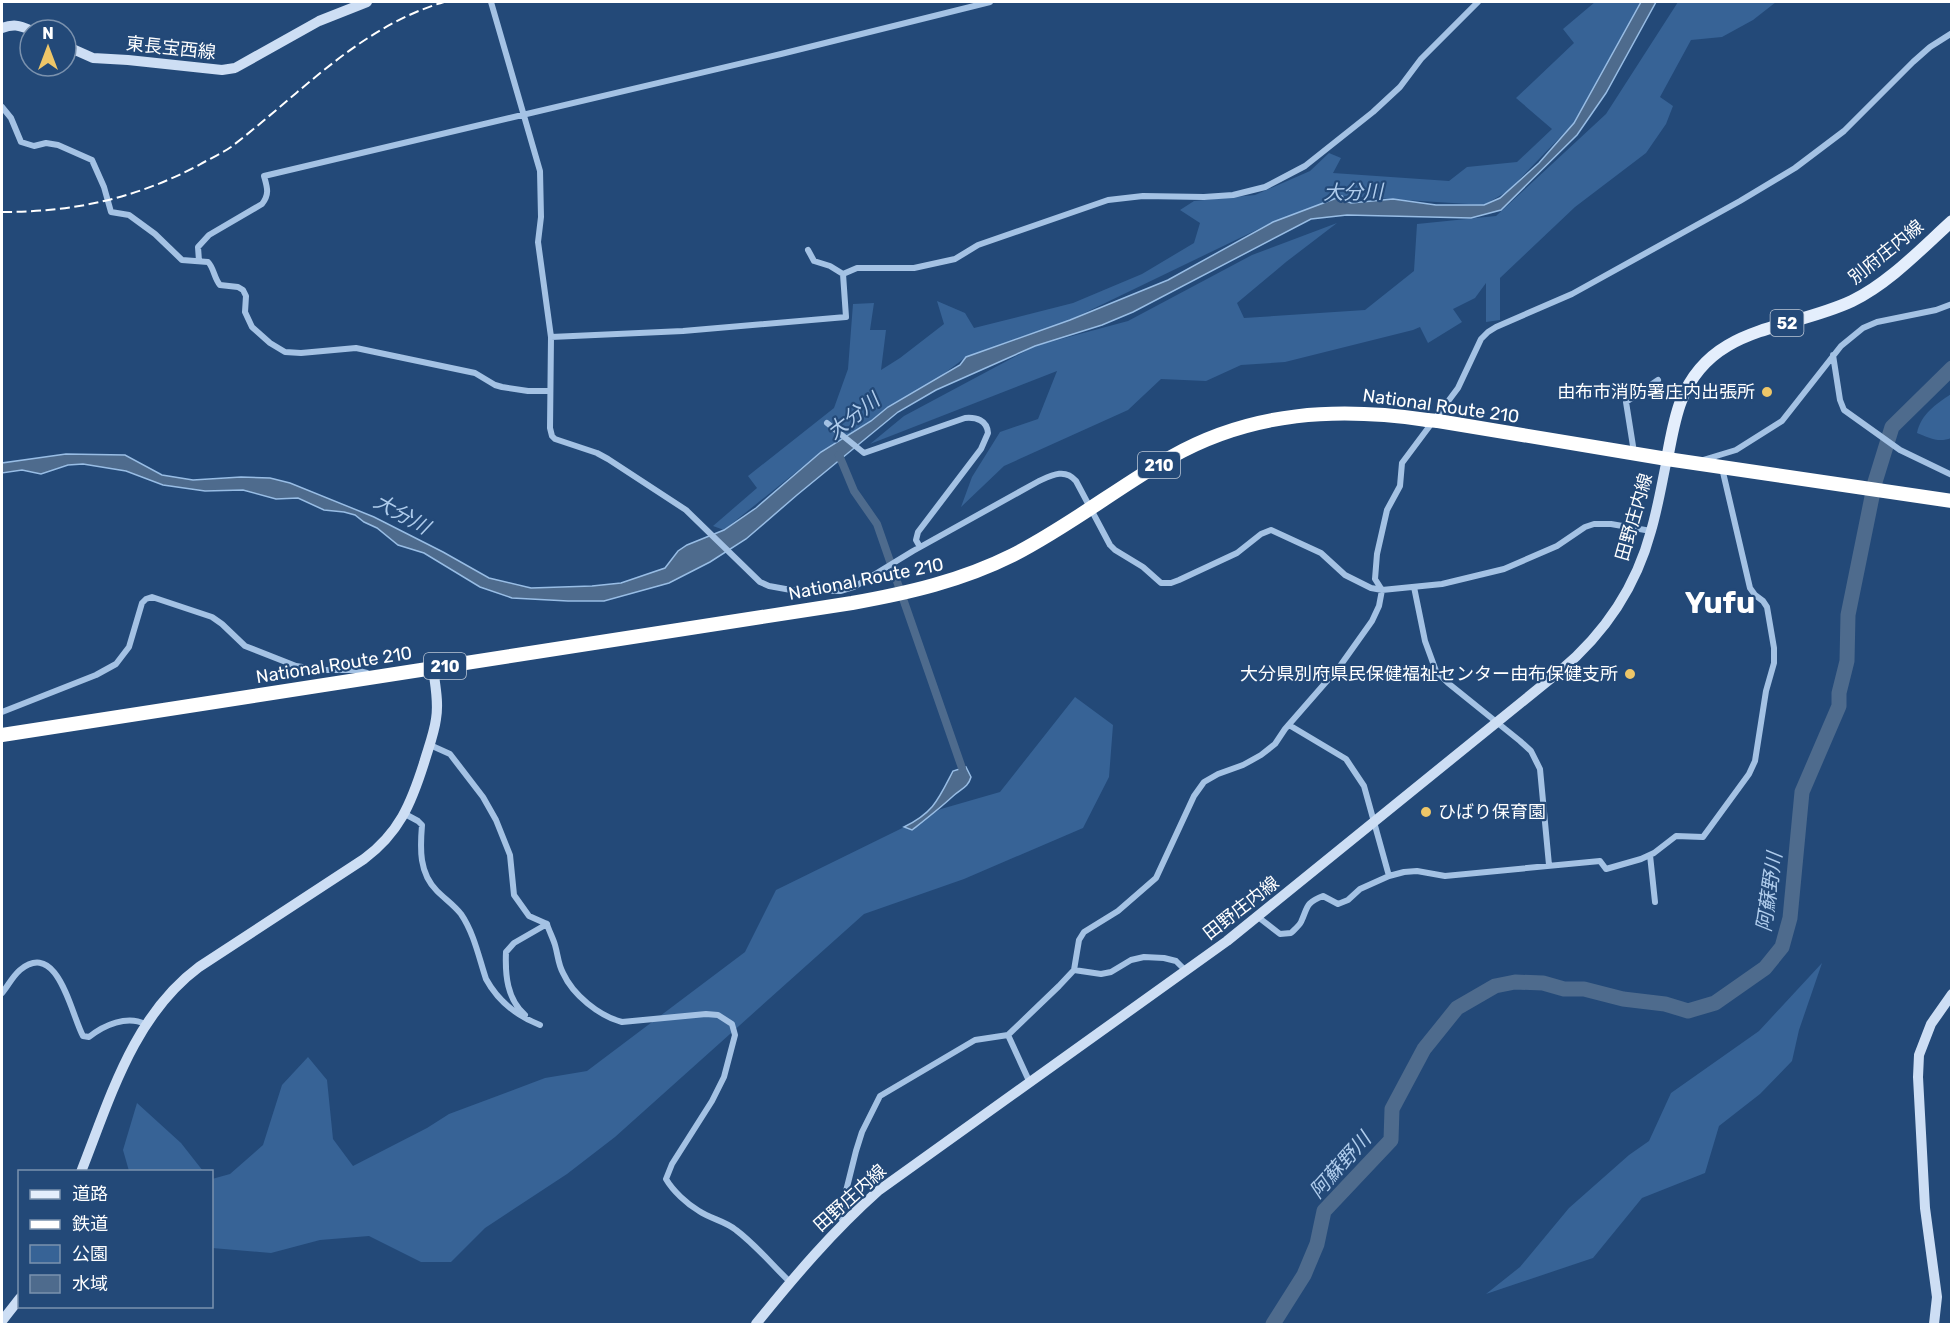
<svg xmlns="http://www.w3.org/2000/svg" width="1953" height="1326" viewBox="0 0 1953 1326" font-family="Rubik,'Noto Sans JP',sans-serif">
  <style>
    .green { fill: #376396 }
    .water { fill: #4e6b8d; stroke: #98bde5; stroke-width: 1.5 }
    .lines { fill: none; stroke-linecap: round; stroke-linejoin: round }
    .canal { stroke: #4e6b8d; stroke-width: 8 }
    .river { stroke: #4e6b8d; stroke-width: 15 }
    .street { stroke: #a4c2e4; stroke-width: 6 }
    .secondary { stroke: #cddef4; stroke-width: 10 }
    .primary { stroke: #e4eefc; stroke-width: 12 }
    .highway { stroke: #fff; stroke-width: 14 }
    .rail { stroke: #fff; stroke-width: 2; stroke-dasharray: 10 4.5; stroke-linecap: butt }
    .highway-bridge { stroke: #fff; stroke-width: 14 }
    .poi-dot { fill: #eec668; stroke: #234978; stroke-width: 2 }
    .labels { text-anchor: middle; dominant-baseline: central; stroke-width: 4.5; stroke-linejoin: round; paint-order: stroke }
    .shield { fill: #234978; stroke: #bdc8d6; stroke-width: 1.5 }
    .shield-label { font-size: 16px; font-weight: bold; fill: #fff }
    .street-label { font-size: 18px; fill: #fff; stroke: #234978 }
    .poi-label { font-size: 18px; fill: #fff; stroke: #234978; text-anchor: end }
    .water-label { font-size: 20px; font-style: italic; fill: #afccec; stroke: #234978 }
    .town-label { font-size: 30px; font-weight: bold; fill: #fff; stroke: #234978 }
  </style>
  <rect width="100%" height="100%" fill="#234978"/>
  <path class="green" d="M1595,2h49l-70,121 -66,68 -24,14 -142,-9 -69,26 -203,98 -104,37 -29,22 -116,73 -97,78 -11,-4 44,-38 -9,-12 86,-68 14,-39 5,-65 21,-1 -4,27h16l-5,40 19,-12 44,-34 -7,-23 28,12 9,15 99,-25 69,-29 52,-31 6,-20 -20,-13 14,-9 61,-6 55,-24 19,-18 12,5 -8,15 116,8 18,-14 50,-5 35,-33 -36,-31 58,-55 -11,-14z
    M1678,2h98l-23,18 -31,17 -31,3 -31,57 13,9 -7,18 -20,29 -71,54 -75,71v42l-14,2v-39l-11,15 -22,11 9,13 -34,21 -8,-16 -7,3 -128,32 -44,3 -35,16 -45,-2 -33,31 -124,56 -43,41 11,-30 28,-45 38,-13 19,-48 -187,73 34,-28 131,-70 93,-25 124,-66 85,-32 -51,39 -49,41 7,15 121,-8 49,-39 3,-47 79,-8 110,-102z
    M1951,394v44c-12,5 -22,0 -34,-5 4,-19 19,-29 34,-39z
    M1075,697l38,28 -4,52 -26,51 -119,51 -100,35 -249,223 -48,37 -82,54 -34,34h-30l-52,-26 -49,4 -49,13 -59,-5v-69l18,-5 33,-29 19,-60 26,-28 19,23 6,59 20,27 74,-38 22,-14 96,-36 42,-7 158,-119 31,-62 165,-81 59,-17z
    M1822,963l-23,67 -7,31 -32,33 -41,32 -14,47 -63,25 -49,60 -107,36 34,-27 49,-59 60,-53 20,-14 22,-48 88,-62z
    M137,1103l44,40 22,28h-74l-6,-21z"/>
  <path class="water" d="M1641,2h15l-50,91 -29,42 -76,75 -30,8 -124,-3 -36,4 -178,93 -31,13 -67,21 -99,44 -38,22 -101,83 -51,44 -36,23 -41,21 -65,18h-36l-56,-3 -32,-11 -56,-34 -26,-8 -21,-17 -13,-6 -9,-7 -11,-3 -20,-2 -26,-12 -22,1 -33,-9 -38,1 -42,-6 -37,-14 -43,-7 -15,1 -27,9 -19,-4 -20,3v-10l64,-9 59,1 37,20 31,5 48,-3 29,1 20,5 84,34 69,35 46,26 42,10 61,-2 29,-3 44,-15 13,-17 9,-6 37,-15 32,-22 65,-56 50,-31 17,-14 72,-42 6,-8 104,-37 98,-40 105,-58 69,-26 4,5 5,2 42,-4 43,6h48l16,-7 39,-35 35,-40z
    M966,767l5,10c-3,11 -11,12 -19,20 -13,12 -26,22 -40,33l-8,-3c30,-15 34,-27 49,-56z"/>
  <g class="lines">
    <path class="canal" d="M839,455l15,36 23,33 85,244"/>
    <path class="river" d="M1273,1324l31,-49 13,-31 7,-33 67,-71 1,-31 32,-60 33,-41 38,-22 20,-4 28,1 21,6h20l39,10 42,5 23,7 27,-8 50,-35 17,-21 8,-29 12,-126 37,-86v-13l8,-32 1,-46 27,-133 17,-55 60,-59"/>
    <path class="street" d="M491,2l49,169 1,46 -3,25 13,95 -1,91 2,8 3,3 42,14 11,6 78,51 74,72 9,4 22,4 50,1 13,-4 59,-36 126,-70c13,-6 26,-13 37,0l34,64 5,5 28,17 18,16h10l8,-3 58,-27 24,-19 10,-4 50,23 24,22 26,13 11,2 60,-6 62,-15 53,-23 28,-19 9,-3h17l40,7
      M2,107l9,11 10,24 13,4 12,-3 12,2 34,15 12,27 7,25 18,3 26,19 27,26 26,2c6,6 6,16 12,23l18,2 5,3 3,6 -1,16 7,15 18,16 15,9 16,1 55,-5 119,25 20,12 7,2 26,4h22
      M808,250l6,11 16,5 13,8
      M199,261l-1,-14 11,-12 53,-31c8,-10 5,-17 2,-28l517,-122 209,-52
      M843,274l14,-6h57l41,-9 23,-14 130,-45 35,-4 61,1 29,-2 32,-8 40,-21 68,-54 27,-25 21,-28 57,-57
      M551,337l132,-6 163,-14 -3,-43
      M1833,355l7,45 4,10 56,40 52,25
      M827,423l37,30 101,-35c11,-1 22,2 23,15l-7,16 -63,83 -2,8 4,7
      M1632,452l1,-6 -7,-44 32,-22
      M1703,460l33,-10 46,-29 59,-75 22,-18 14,-6 59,-12 16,-6
      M1414,587l11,54 11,30 12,12 72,58 11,10 9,18 9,96
      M2,712l94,-37 20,-11 13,-17 13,-44 4,-4 6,-2 60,20 10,7 23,22 51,20 25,4h34l12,3 1,5
      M1289,725l57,34 18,27 25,90
      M430,745l20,9 33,43 13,23 14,35 4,40 15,21 18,8
      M405,814l13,7 4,4c-2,24 -3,48 15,66 8,8 17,14 24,23 13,19 18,44 25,65 12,22 31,37 54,46
      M1650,855l5,47
      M1258,917l22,17 11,-1c3,-3 8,-7 10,-11 7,-15 4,-19 22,-26l15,8 10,-4 12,-11 29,-13 15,-4 13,-1 28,5 155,-15 6,8 35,-10 13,-6 22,-17 27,1 46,-63 6,-13 11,-70 8,-28v-15l-7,-41 -4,-6 -8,-6 -5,-7 -28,-120
      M547,924c2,7 6,14 8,21 3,10 3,19 8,28 10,22 36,43 59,49l84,-8 12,1 14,9 3,11 -11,42 -12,24 -40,63 -6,15c7,12 21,25 33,32 12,8 26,10 37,19 20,15 36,35 54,52
      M1074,970l27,4 10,-2 20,-12 13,-3 20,1 12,3 10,10
      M2,993c6,-7 10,-16 18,-23 38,-31 51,44 63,66l6,1c15,-12 38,-22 56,-13
      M525,1015c-18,-16 -20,-40 -19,-63l8,-9 33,-19
      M1008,1035l22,48
      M845,1221l-4,-3 2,-15 13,-52 6,-19 18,-36 95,-56 33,-5 51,-49 15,-16 5,-30 5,-8 34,-21 38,-33 38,-82 10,-14 14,-8 25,-9 18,-10 14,-11 10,-15 55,-63 32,-45 7,-15 3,-16 -7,-11 2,-25 10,-44 13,-24 2,-23 56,-75 23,-49 7,-7 8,-5 76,-33 168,-93 55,-33 49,-37 69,-69 17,-15 22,-14"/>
    <path class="secondary" d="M2,28c11,-4 17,-3 28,2
      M66,46l27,12 35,2 94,10 13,-2 84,-47 48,-19
      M81,1172c29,-73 52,-156 118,-205l165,-108c35,-26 47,-55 60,-96 4,-14 10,-29 12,-44 3,-17 -1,-34 -3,-51
      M2,1321l18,-23
      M756,1324c38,-47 77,-93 122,-133l349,-250 333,-270c44,-37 76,-84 91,-140 7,-24 11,-49 16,-72
      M1934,1324l3,-27 -12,-89 -7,-131 1,-22 12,-31 21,-30"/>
    <path class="primary" d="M1667,459c4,-20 7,-40 14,-58 30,-77 107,-70 171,-100 37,-18 69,-52 100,-80"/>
    <path class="highway" d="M1438,421l229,38 285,42
      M2,735l850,-132c56,-10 109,-22 161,-48 55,-28 104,-67 158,-98 81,-46 167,-50 256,-37"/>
    <path class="rail" d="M2,212c71,0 133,-13 197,-47 10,-6 22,-11 32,-18 68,-52 128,-120 213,-145"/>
    <path class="highway-bridge" d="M1427,420l11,1"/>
  </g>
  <g class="poi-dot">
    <circle cx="1767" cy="392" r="6"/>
    <circle cx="1630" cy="674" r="6"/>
    <circle cx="1426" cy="812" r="6"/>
  </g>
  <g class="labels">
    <g class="shield">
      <rect x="1770.5" y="310" width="33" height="26" rx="4.5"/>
      <rect x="1138" y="452" width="42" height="26" rx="4.5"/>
      <rect x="424" y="653" width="42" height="26" rx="4.5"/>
    </g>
    <g class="shield-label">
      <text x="1787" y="323">52</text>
      <text x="1159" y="465">210</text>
      <text x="445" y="666">210</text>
    </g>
    <g class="street-label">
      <text transform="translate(171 48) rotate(6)">東長宝西線</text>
      <text transform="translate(1886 252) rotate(-39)">別府庄内線</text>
      <text transform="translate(1441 406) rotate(8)">National Route 210</text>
      <text transform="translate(1634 517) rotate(-74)">田野庄内線</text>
      <text transform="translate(866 579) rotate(-11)">National Route 210</text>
      <text transform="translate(334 665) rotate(-9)">National Route 210</text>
      <text transform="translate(1241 908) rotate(-38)">田野庄内線</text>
      <text transform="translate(850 1198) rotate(-42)">田野庄内線</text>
    </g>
    <g class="poi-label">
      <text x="1755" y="392">由布市消防署庄内出張所</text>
      <text x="1618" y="674">大分県別府県民保健福祉センター由布保健支所</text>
      <text x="1438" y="812" text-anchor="start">ひばり保育園</text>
    </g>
    <g class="water-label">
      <text transform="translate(1353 192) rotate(-1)">大分川</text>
      <text transform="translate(853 416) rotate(-38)">大分川</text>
      <text transform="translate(402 514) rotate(29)">大分川</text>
      <text transform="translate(1769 892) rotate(-82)">阿蘇野川</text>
      <text transform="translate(1340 1165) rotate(-48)">阿蘇野川</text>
    </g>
    <g class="town-label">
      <text x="1720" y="603">Yufu</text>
    </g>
  </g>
  <rect width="1953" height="1326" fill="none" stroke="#ffffff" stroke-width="6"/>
  <rect x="18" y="1170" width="195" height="138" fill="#234978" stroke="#7b92ae" stroke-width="1.5"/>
  <rect x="30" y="1190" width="30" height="9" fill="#e4eefc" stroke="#7b92ae" stroke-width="1.5"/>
  <text x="72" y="1200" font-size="18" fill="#ffffff">道路</text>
  <rect x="30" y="1220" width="30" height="9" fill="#ffffff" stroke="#7b92ae" stroke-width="1.5"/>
  <text x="72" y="1230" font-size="18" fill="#ffffff">鉄道</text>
  <rect x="30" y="1245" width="30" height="18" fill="#376396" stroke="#7b92ae" stroke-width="1.5"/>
  <text x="72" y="1260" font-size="18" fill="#ffffff">公園</text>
  <rect x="30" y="1275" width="30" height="18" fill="#4e6b8d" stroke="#7b92ae" stroke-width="1.5"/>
  <text x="72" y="1290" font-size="18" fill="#ffffff">水域</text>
  <g transform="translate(48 48)"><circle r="28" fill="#234978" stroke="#7b92ae" stroke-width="1.5"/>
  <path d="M0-4.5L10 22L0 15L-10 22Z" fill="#eec668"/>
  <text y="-9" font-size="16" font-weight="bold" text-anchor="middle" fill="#ffffff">N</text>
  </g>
</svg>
